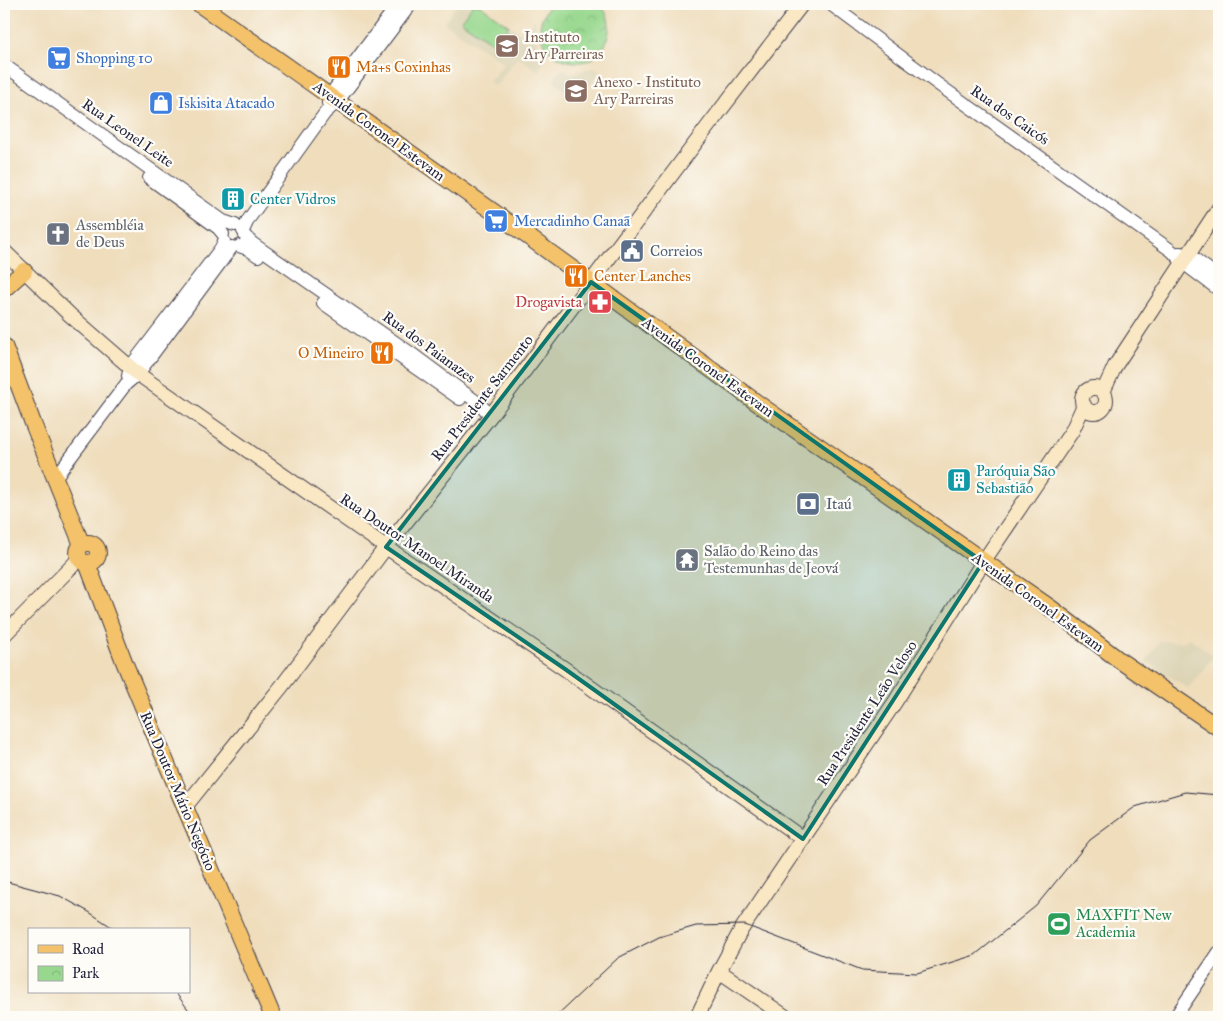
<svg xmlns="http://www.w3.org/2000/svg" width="1223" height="1021" viewBox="0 0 1223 1021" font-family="'IM FELL Great Primer',serif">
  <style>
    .built { fill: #ddd4b5 }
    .green { fill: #98d88e; stroke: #5d7d64 }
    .park { fill: url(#park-crowns); stroke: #5d7d64 }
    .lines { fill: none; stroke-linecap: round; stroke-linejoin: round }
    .tertiary-casing { stroke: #413e4e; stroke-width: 14 }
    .secondary-casing { stroke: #413e4e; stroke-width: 16 }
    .primary-casing { stroke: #413e4e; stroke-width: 18 }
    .tertiary { stroke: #fff; stroke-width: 12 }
    .secondary { stroke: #fae7c3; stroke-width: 14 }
    .primary { stroke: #f3c26a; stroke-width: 16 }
    .tram { stroke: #22223b; stroke-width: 1 }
    .marked { fill: #0f766e; fill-opacity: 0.2; stroke: #0f766e; stroke-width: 4; stroke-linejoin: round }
    .labels { text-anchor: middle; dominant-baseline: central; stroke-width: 4.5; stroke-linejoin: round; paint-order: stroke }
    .education-label { font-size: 15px; fill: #785e54; stroke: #fdfcf7; text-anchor: start }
    .shop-label { font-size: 15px; fill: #366cbe; stroke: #fdfcf7; text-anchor: start }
    .food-label { font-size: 15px; fill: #c56008; stroke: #fdfcf7; text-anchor: start }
    .street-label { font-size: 15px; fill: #22223b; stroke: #fdfcf7 }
    .culture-label { font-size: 15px; fill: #0d838f; stroke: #fdfcf7; text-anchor: start }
    .worship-label { font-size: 15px; fill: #5b616d; stroke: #fdfcf7; text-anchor: start }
    .service-label { font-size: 15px; fill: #4e5e75; stroke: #fdfcf7; text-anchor: start }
    .health-label { font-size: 15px; fill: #be3a42; stroke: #fdfcf7; text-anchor: end }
    .leisure-label { font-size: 15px; fill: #27864d; stroke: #fdfcf7; text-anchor: start }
  </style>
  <defs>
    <pattern id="park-crowns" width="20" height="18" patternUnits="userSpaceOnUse" patternTransform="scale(1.25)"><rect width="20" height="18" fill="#98d88e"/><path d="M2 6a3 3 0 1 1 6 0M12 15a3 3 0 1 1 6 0" fill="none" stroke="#83b97b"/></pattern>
  </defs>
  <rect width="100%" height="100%" fill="#fdfcf7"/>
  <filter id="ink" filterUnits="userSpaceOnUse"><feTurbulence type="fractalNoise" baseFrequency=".02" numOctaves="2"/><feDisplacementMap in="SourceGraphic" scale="10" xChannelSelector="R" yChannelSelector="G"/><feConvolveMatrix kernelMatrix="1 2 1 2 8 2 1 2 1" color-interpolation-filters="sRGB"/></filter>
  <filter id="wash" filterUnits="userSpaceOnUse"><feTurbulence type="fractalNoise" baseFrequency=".0096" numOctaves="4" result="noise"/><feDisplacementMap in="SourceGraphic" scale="20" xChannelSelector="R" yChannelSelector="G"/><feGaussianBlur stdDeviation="1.12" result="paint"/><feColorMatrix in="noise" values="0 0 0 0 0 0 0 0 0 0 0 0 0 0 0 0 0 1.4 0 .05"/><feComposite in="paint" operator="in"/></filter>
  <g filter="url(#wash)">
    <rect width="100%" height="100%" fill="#efddbc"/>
    <path class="built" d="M457,4h22l44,31 12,-16 2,26 9,14 -8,12 -20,-14 -23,30 -6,-5 15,-19 -60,-40z
      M595,67l5,4 -21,30 -26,-20 8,-12 11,4z
      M1189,638l25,18 -26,32 -42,-27 14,-20 23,1z"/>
    <path class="green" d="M473,4h6l30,22 -12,20 -36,-25z"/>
    <path class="park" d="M551,4h48c9,8 12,20 9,32 -11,53 -98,16 -57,-32z"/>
  </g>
  <g filter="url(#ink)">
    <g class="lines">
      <defs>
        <path id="tertiary" d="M830,4l109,81 233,166 11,12 36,27
          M4,65l219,156 12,4
          M328,103l2,-8 68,-91
          M149,178l69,50 5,6
          M243,231l5,-11 77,-107 13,-12 73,-97
          M245,236l7,7 163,113 62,46 14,13
          M239,246l9,3 10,7
          M1179,253l9,1 31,23
          M323,303l137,96
          M128,376l2,-9 91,-119 3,-7
          M55,478l71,-94 12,-10 94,-127
          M1175,1017l44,-65"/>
        <path id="secondary" d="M4,251l66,64 68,59 248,173 179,122 238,170
          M1082 400a12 12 0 1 1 24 0a12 12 0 1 1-24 0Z
          M1103,392l12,-26 104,-158
          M4,635l76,-77
          M184,808l98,-122 104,-139 105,-132 218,-290 93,-121
          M719,971l67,46
          M697,1017l22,-46 22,-41 154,-228 88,-140 89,-131 12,-26"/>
        <path id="primary" d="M199,4l313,221 248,180 292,204 67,51 100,68
          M4,289l20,-18
          M4,346l30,80 48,119
          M78 553a10 10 0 1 1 20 0a10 10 0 1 1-20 0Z
          M87,563l38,101 148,353"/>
      </defs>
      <use href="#tertiary" class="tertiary-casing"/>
      <use href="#secondary" class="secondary-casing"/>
      <use href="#primary" class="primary-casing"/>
      <use href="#tertiary" class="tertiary"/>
      <use href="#secondary" class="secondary"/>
      <use href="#primary" class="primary"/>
      <path class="tram" d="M4,881l56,15 29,16 27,18
        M175,992l19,25
        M555,1017l63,-59 41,-21 37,-11 49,-1 117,45 55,3 58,-18 61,-49 54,-66 45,-33 50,-15 34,3"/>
    </g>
  </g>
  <path class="marked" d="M591,282l392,280 -180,277 -238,-170 -179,-122z"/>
  <defs>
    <symbol id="school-square" viewBox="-11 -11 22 22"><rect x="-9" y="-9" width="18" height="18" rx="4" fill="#8d6e63" stroke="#fdfcf7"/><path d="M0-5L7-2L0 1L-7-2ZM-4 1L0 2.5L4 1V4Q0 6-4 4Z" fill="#fff"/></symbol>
    <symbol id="supermarket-square" viewBox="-11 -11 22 22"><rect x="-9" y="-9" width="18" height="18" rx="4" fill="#3f7fe0" stroke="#fdfcf7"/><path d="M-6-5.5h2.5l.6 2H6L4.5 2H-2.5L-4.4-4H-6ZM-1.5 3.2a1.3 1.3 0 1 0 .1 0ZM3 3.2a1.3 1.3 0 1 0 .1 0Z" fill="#fff"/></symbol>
    <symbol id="restaurant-square" viewBox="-11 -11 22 22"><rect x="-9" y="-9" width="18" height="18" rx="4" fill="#e8710a" stroke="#fdfcf7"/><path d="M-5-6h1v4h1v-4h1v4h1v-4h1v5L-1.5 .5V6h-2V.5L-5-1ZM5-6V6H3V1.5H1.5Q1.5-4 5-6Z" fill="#fff"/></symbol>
    <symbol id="shop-square" viewBox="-11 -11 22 22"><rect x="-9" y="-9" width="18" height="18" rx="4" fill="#3f7fe0" stroke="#fdfcf7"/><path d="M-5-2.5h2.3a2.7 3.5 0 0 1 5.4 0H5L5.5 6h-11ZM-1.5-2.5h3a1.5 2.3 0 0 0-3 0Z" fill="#fff"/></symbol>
    <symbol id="building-square" viewBox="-11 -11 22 22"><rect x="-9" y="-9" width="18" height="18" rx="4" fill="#0f9aa8" stroke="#fdfcf7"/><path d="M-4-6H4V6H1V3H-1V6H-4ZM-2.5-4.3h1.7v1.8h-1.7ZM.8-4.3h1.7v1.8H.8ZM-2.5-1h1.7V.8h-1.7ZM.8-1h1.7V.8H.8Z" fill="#fff"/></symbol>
    <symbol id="church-square" viewBox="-11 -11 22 22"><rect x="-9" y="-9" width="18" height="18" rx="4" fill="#6b7280" stroke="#fdfcf7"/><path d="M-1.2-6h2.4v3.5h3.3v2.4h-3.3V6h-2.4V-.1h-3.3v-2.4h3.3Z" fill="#fff"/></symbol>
    <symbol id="civic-square" viewBox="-11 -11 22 22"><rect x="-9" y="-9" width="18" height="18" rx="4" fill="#5c6f8a" stroke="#fdfcf7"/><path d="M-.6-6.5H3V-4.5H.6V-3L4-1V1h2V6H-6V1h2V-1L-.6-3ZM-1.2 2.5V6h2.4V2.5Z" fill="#fff"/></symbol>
    <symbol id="pharmacy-square" viewBox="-11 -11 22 22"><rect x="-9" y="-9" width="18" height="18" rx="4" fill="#e0444e" stroke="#fdfcf7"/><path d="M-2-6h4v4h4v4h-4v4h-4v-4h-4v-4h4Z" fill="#fff"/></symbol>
    <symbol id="bank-square" viewBox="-11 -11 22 22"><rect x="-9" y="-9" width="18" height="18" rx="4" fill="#5c6f8a" stroke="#fdfcf7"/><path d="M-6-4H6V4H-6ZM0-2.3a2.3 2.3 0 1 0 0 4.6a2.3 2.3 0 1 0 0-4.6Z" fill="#fff"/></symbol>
    <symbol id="temple-square" viewBox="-11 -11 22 22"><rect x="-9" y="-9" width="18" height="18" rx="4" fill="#6b7280" stroke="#fdfcf7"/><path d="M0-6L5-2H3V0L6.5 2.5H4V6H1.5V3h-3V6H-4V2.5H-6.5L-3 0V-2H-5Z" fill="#fff"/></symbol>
    <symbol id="stadium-square" viewBox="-11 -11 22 22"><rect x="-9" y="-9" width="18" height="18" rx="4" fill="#2e9e5b" stroke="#fdfcf7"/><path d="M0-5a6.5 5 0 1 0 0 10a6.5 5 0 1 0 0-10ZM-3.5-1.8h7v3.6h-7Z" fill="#fff"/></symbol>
  </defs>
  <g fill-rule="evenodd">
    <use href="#school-square" x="493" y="32" width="28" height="28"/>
    <use href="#supermarket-square" x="45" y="44" width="28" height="28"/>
    <use href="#restaurant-square" x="325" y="53" width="28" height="28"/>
    <use href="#school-square" x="562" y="77" width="28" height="28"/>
    <use href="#shop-square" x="147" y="89" width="28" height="28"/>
    <use href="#building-square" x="219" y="185" width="28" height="28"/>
    <use href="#supermarket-square" x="482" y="207" width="28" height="28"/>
    <use href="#church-square" x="44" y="220" width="28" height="28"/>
    <use href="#civic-square" x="618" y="237" width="28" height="28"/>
    <use href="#restaurant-square" x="562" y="262" width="28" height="28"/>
    <use href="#pharmacy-square" x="586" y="288" width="28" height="28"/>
    <use href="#restaurant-square" x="368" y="339" width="28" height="28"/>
    <use href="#building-square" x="945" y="466" width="28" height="28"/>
    <use href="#bank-square" x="794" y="490" width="28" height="28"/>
    <use href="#temple-square" x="673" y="546" width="28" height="28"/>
    <use href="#stadium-square" x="1045" y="910" width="28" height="28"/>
  </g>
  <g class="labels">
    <g class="education-label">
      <text x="524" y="37">Instituto<tspan x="524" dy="17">Ary Parreiras</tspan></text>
      <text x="594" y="82">Anexo - Instituto<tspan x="594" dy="17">Ary Parreiras</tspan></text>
    </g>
    <g class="shop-label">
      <text x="76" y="58">Shopping 10</text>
      <text x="178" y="103">Iskisita Atacado</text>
      <text x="514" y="221">Mercadinho Canaã</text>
    </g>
    <g class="food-label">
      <text x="356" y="67">Ma+s Coxinhas</text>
      <text x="594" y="276">Center Lanches</text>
      <text x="364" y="353" text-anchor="end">O Mineiro</text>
    </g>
    <g class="street-label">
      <text transform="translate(1010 115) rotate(35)">Rua dos Caicós</text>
      <text transform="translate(379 131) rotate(36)">Avenida Coronel Estevam</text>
      <text transform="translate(128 133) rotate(35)">Rua Leonel Leite</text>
      <text transform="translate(429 347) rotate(36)">Rua dos Paianazes</text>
      <text transform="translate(708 367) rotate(36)">Avenida Coronel Estevam</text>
      <text transform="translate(482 398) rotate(-52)">Rua Presidente Sarmento</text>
      <text transform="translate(417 548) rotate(34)">Rua Doutor Manoel Miranda</text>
      <text transform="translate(1038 602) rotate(36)">Avenida Coronel Estevam</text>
      <text transform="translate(867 713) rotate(-57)">Rua Presidente Leão Veloso</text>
      <text transform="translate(178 791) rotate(67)">Rua Doutor Mário Negócio</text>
    </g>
    <g class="culture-label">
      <text x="250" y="199">Center Vidros</text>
      <text x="976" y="471">Paróquia São<tspan x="976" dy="17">Sebastião</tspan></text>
    </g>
    <g class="worship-label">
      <text x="76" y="225">Assembléia<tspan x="76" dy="17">de Deus</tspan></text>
      <text x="704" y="551">Salão do Reino das<tspan x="704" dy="17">Testemunhas de Jeová</tspan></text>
    </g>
    <g class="service-label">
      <text x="650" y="251">Correios</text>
      <text x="826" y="504">Itaú</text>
    </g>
    <g class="health-label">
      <text x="582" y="302">Drogavista</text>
    </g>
    <g class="leisure-label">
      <text x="1076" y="915">MAXFIT New<tspan x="1076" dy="17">Academia</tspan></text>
    </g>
  </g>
  <rect width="1223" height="1021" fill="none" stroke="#fdfcf7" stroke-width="20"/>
  <rect x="28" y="928" width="162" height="65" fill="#fdfcf7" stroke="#a5a5ac"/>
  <rect x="38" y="945" width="25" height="8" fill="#f3c26a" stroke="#a5a5ac"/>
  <text x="72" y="954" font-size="15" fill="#22223b">Road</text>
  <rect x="38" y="966" width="25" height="15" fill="url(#park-crowns)" stroke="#a5a5ac"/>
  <text x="72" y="978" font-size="15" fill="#22223b">Park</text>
</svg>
